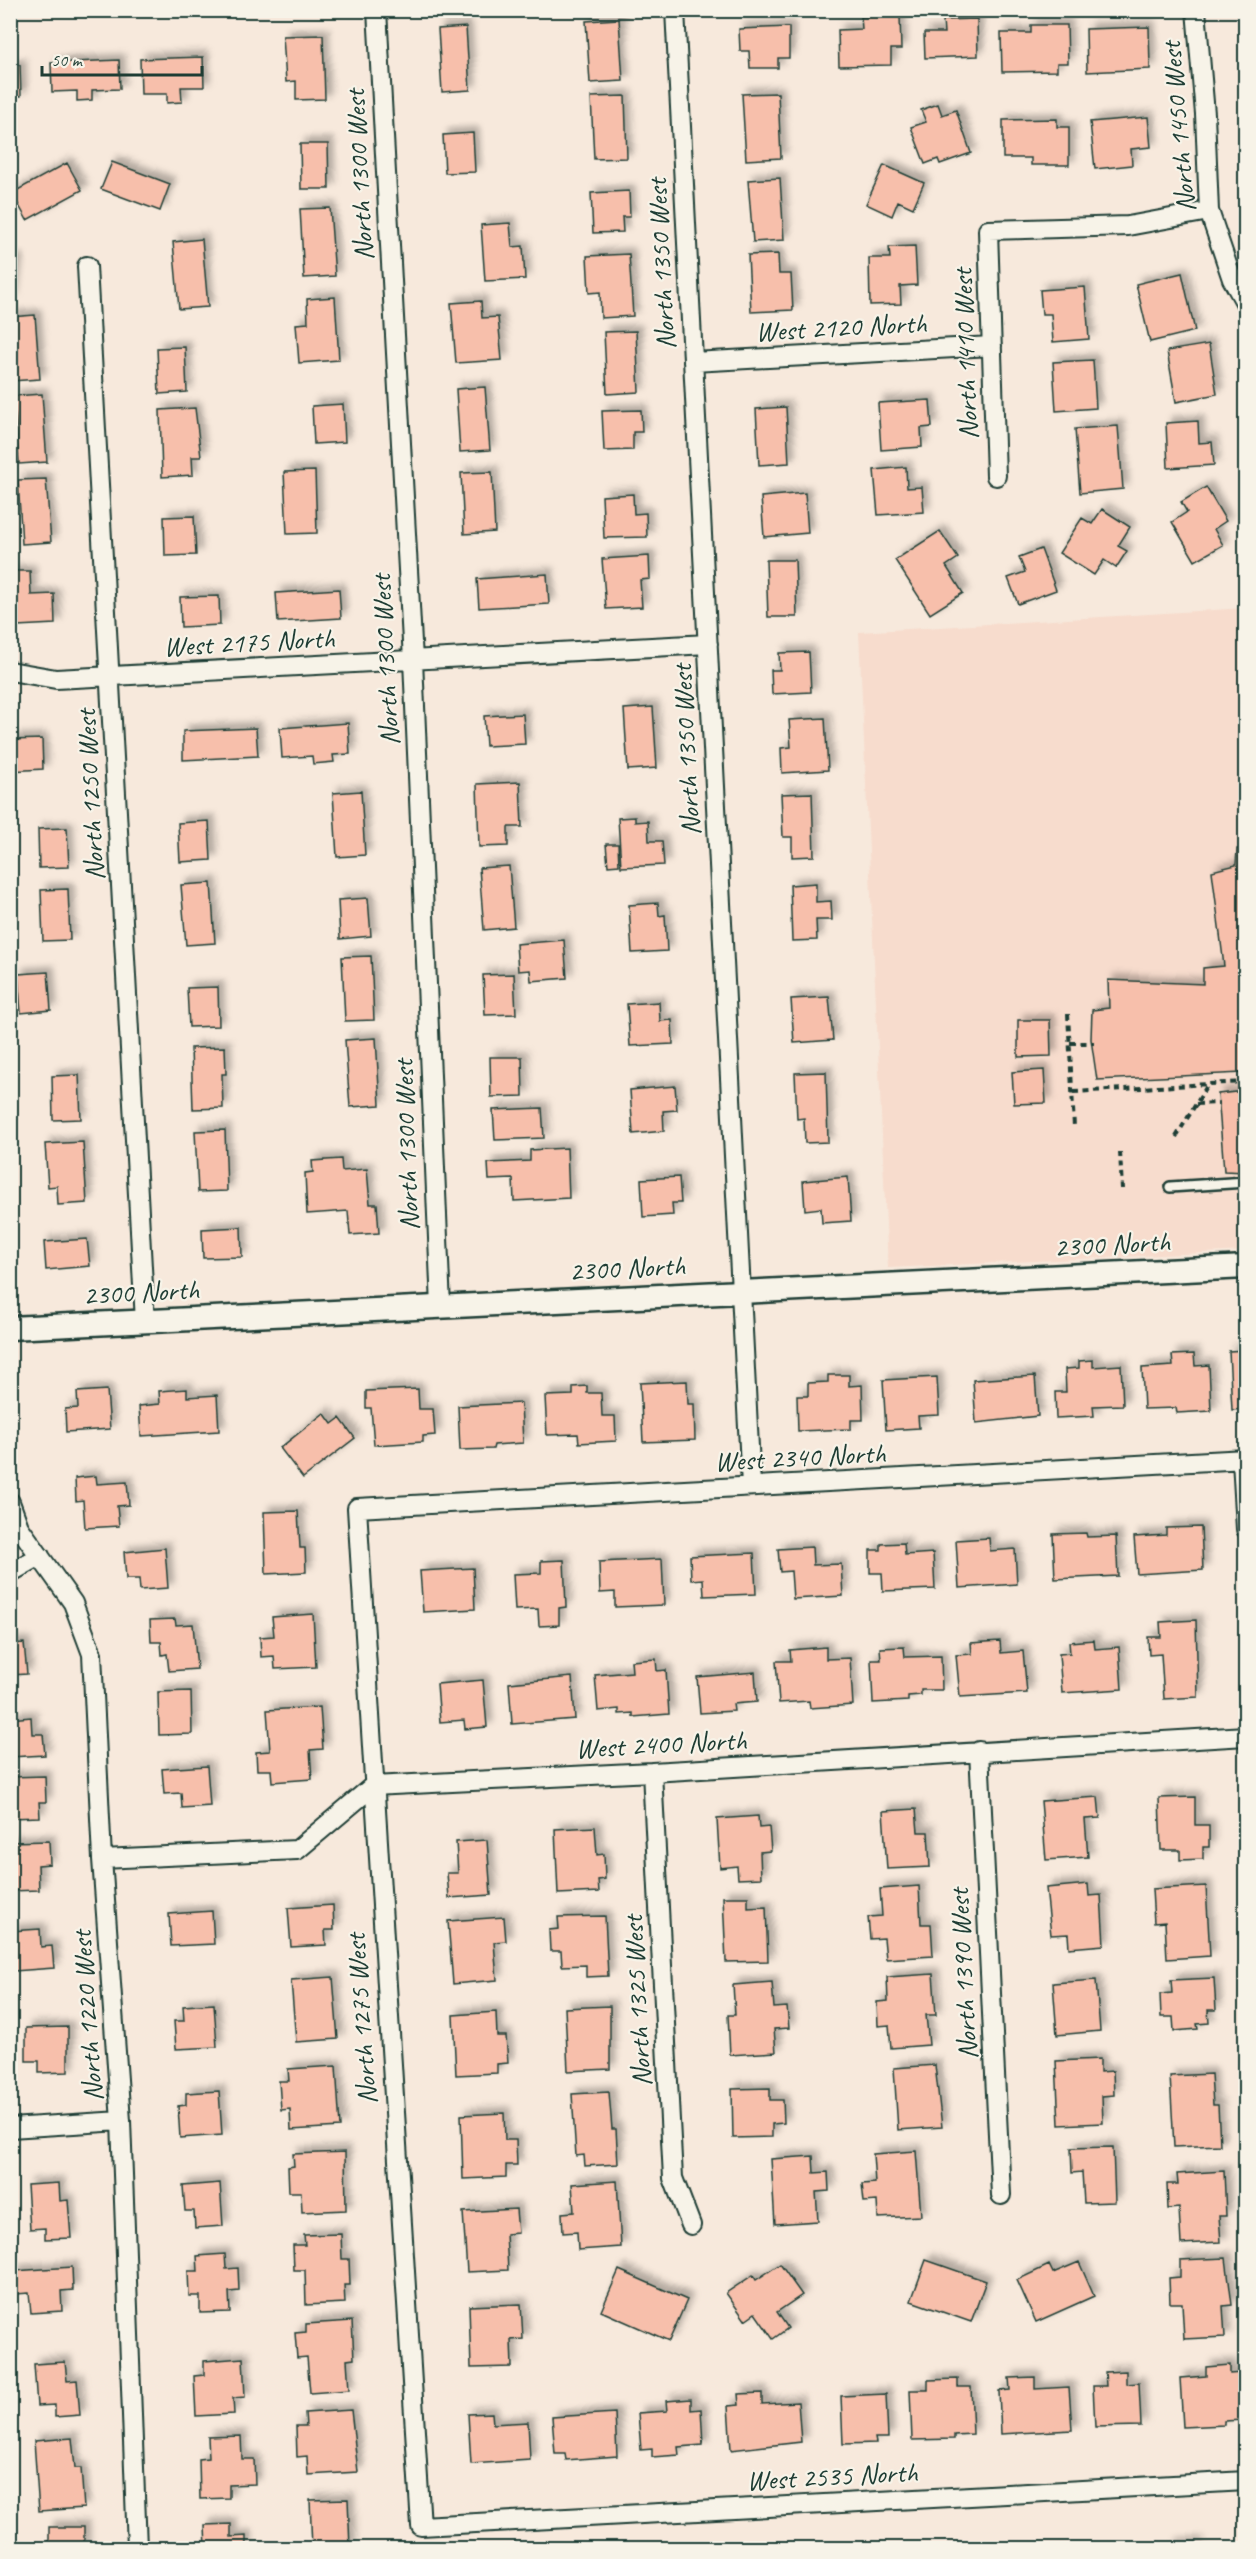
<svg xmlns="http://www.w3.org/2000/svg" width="1256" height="2559" viewBox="0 0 1256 2559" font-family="Caveat,sans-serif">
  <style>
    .built { fill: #f7dccd }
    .building { fill: #f7bfab; stroke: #1f3d34; stroke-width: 1.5; filter: url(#shadow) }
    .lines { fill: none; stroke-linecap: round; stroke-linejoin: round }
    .service-casing { stroke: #1f3d34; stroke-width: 14 }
    .minor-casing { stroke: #1f3d34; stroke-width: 22 }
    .tertiary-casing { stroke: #1f3d34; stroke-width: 27 }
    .path { stroke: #1f3d34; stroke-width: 4; stroke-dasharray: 6 4.5; stroke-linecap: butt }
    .service { stroke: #f7f3e8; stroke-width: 9 }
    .minor { stroke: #f7f3e8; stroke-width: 18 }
    .tertiary { stroke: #f7f3e8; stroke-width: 22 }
    .labels { text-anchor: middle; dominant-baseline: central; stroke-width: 4.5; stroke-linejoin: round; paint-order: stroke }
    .street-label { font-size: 28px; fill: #1f3d34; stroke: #f7f3e8 }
  </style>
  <defs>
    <filter id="shadow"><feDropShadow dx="5.5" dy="-5.5" stdDeviation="3" flood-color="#0004"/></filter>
  </defs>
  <rect width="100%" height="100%" fill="#f7e9dc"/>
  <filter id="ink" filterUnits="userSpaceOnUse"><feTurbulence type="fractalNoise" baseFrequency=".0167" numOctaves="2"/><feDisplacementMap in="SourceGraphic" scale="12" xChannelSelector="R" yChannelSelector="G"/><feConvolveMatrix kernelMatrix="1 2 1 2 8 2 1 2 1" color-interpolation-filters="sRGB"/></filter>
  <g filter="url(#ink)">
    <path class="built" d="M1245,608v643l-357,17 -29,-636z"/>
    <path class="building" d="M900,16l1,33h-10v16l-52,1 -1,-36 24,-1 -1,-12z
      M619,19l4,62 -33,2 -4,-62z
      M977,19l1,37 -53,2 -1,-25h20l-1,-13z
      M1031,25h36l1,38h-11v8l-55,1 -1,-39h30z
      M466,27l4,63 -28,2 -4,-63z
      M789,27v31h-11v10h-28l-1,-17h-9l-1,-22z
      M1149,27l1,42 -63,3 -1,-43z
      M323,35l2,64 -29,1v-19l-10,1 -3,-46z
      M203,57l1,30h-23l1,15 -15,1v-9h-26l-1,-35z
      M119,60l1,29 -28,1v10l-15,1v-10l-25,1 -1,-29z
      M20,65l1,31h-11v-30z
      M778,93l3,65 -35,2 -4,-66z
      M625,96l2,62 -33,1 -3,-62z
      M938,104l4,11 14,-5 15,43 -31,11 -2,-5 -13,5 -14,-37 15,-5 -5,-12z
      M1148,117l3,30 -20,2 1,16 -37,4 -5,-47z
      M1057,119v8h12v38h-38v-7h-28v-38z
      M473,133l2,39 -30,1 -2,-38z
      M300,144h28l1,45h-28z
      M112,162l58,22 -10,27 -59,-22z
      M67,163l15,27 -55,30 -15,-27z
      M884,165l40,18 -11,25 -15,-7 -6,15 -26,-12z
      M780,178l4,62 -31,2 -5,-62z
      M629,191l1,26h-8l1,15 -30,1 -2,-40z
      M330,208l5,68 -31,2 -4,-69z
      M510,223l2,24 11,-1 2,33 -40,2 -4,-56z
      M202,239l6,68 -29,2 -6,-67z
      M915,246l2,39 -17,1 1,18 -31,1 -1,-47h21l-1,-11z
      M629,254l4,62 -32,2 -1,-26 -11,1 -2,-37z
      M778,254l1,20h12l2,36 -42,2 -3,-57z
      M10,260h7l-5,39h-2z
      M1182,273l13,58 -45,11 -14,-58z
      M1085,287l4,52 -36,3 -2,-28h-9l-2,-24z
      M335,297l4,63 -40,3 -3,-39 12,-1 -1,-24z
      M481,301l1,17 16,-1 4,43 -46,3 -5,-60z
      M35,315l5,64 -29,2 -1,-64z
      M636,331l3,61 -32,2 -3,-62z
      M1209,344l8,50 -41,8 -9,-51z
      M185,347l2,45 -28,2 -2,-46z
      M1093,360l3,48 -40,3 -3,-49z
      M485,387l5,63 -30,2 -4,-63z
      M42,394l5,68 -28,2 -5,-68z
      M930,400l2,27 -11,1 1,19 -41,3 -3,-47z
      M343,404l2,38 -31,2 -2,-38z
      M786,407l3,56 -30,2 -3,-56z
      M195,408l6,49h-9l1,18 -31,2 -2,-67z
      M641,410l1,22h-9v18l-29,1 -2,-40z
      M1198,421l1,22 13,-1 2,23 -46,3 -2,-45z
      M1118,426l5,63 -43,4 -5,-64z
      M906,467l1,21 15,-1 2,25 -46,3 -4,-45z
      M315,471l2,62 -30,1 -3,-62z
      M492,472l3,60 -31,2 -3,-61z
      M46,479l5,63 -29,2 -4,-64z
      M1206,487l20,34 -12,8 9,16 -28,16 -23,-39 15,-10 -6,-10z
      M805,493l3,40 -44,4 -3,-40z
      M633,494l1,20 12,-1 1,24 -43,1 -2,-42z
      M1102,509l28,18 -12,19 9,5 -11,17 -12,-8 -10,15 -35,-22 23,-35 10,6z
      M194,516l2,39 -31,1 -1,-39z
      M940,531l18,27 -12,8 17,27 -33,21 -35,-54z
      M1242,547h4v32h-6z
      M1041,549l15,41 -38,14 -10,-26 17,-6 -6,-15z
      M649,556l1,23 -10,1 2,27 -36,2 -4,-50z
      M766,560h29l2,57h-29z
      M10,571h20l1,24 23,-1 1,30 -38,2 -1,-23h-6z
      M547,574l2,30 -70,4 -2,-29z
      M339,589l2,29 -63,4 -2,-29z
      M219,596l1,29 -39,2 -1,-30z
      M809,652l2,40 -39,2 -1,-24h9l-1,-17z
      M653,707l4,61 -29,2 -4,-61z
      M523,714l2,30 -39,2 -2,-30z
      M825,718l3,52 -46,3 -1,-25 10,-1 -2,-27z
      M348,723l2,31 -17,1 1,7 -21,2 -1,-8 -30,2 -2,-30z
      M256,728l2,28 -75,4v-29z
      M42,739l1,30 -33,2v-31z
      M520,782l2,45h-14v19l-29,1 -2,-63z
      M361,791l4,64 -28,2 -4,-64z
      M812,793l2,63 -22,1v-20h-9l-2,-43z
      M635,817v5l13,-1 1,20h13l2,24 -43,2 -3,-49z
      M209,821l2,39 -31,2 -2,-39z
      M67,828l2,39 -30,1 -1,-39z
      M606,844h12l1,21 -11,1z
      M1237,849h9v323l-22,-1 -6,-77 26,-3 -2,-18 -145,7 -6,-41 1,-29 17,-2 -1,-28 95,4v-16l21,-2 -12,-95 24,-6z
      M509,866l5,61 -30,3 -5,-62z
      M211,883l4,60 -29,2 -5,-60z
      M816,883v19l15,-1 1,19h-16l1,20 -25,1 -2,-56z
      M68,889l2,51 -27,1 -2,-51z
      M368,898l3,38 -31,3 -2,-39z
      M658,903l1,13 6,-1 2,36 -35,2 -3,-48z
      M564,940l3,38 -36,3 -1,-11 -12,1 -2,-27z
      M371,956l3,64 -29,1 -3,-64z
      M48,972l3,38 -30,3 -3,-39z
      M514,974l2,40 -31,1 -2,-40z
      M218,987l1,39 -30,1 -2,-39z
      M829,997l4,43 -39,3 -3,-44z
      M659,1002l1,19 12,-1 1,24 -43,2 -3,-42z
      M1018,1020h32l1,36 -33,1z
      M376,1038l4,67 -30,2 -5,-67z
      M225,1047l1,27h-4l1,34 -30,1 -2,-61z
      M490,1057h32l1,39 -32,1z
      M1044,1070l2,33 -32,1 -2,-32z
      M826,1072l2,70 -23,1 -1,-25 -7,1 -2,-46z
      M79,1075l2,44 -28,1 -1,-44z
      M675,1086l2,24 -14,1 1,20 -31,3 -3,-44z
      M542,1108l2,30 -49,2 -2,-30z
      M225,1130l2,61 -29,1 -3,-61z
      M83,1142l4,61 -29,2 -1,-19 -9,1 -3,-43z
      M567,1148l2,50 -55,3 -1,-22 -24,1 -1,-17 42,-2v-11z
      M341,1159l1,12 25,-2 3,35h7l2,29 -29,2 -2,-24 -41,3 -2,-41 8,-1 -1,-11z
      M679,1177l2,26h-9l1,12 -30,2 -2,-38z
      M848,1177l3,44 -29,2 -1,-15 -16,2 -2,-29z
      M241,1227l1,30 -39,1 -1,-29z
      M87,1239l3,27 -44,4 -2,-28z
      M1246,1350v59l-14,1 -3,-59z
      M1194,1354l1,12 14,-1 2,46 -34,2 -1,-5 -32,1 -2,-41 31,-2 -1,-11z
      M1093,1360v7l28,-2 2,40 -30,1 1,10 -38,2 -1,-26h11l-1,-23 14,-1v-7z
      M828,1375h21v11l13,-1 1,35h-12v9l-53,2 -1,-35h11v-13l20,-1z
      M1035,1376l3,40 -62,7 -3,-43z
      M937,1377l2,38 -21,1 1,12 -33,2 -3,-50z
      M687,1381l1,23h6l1,36 -52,2 -3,-59z
      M587,1386v7h14l1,23h13l1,25 -37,2 -1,-9 -31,1 -2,-39 28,-1v-8z
      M187,1389v8l30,-2 2,36 -78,5 -2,-30 21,-2 -1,-13z
      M418,1389l1,20h14l2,26 -12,1v6l-49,3 -3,-37h-5v-17z
      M107,1390l3,39 -44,3 -1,-23 13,-1 -1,-16z
      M521,1403l2,40 -29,2 -1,4 -33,1 -2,-44z
      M324,1413l8,11 8,-6 15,20 -52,40 -23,-30z
      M96,1476l1,8 30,-2 2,23 -12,1 2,20 -34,2 -2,-28 -7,1 -1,-23z
      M298,1511l2,37h5l1,24 -40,2 -2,-62z
      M1201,1527l2,43 -66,4 -3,-37 32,-2v-7z
      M1086,1533l1,4 29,-1 2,40 -63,3 -2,-45z
      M989,1538l1,13 25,-2 2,35 -58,4 -3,-48z
      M904,1543l1,12 28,-2 2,36 -52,2 -1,-18h-12v-23h11v-6z
      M812,1547l1,18 28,-1 2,32 -50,3 -2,-28 -11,1 -2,-23z
      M165,1548l3,40 -28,2 -1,-11h-13l-2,-27z
      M754,1553l2,41 -52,2 -1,-17 -12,1 -1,-24z
      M662,1559l2,46 -49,2v-15l-15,1 -1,-31z
      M564,1560l2,47 -7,1v17l-20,1 -1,-17 -23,1 -2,-36 28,-1v-12z
      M473,1568l2,41 -52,3 -3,-41z
      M313,1614l3,53 -41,2 -1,-13 -13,1 -1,-20 14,-1 -2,-19z
      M175,1619l1,6 17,-1 4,45 -28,2 -2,-17 -5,1 -1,-13h-10l-1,-22z
      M1196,1620l2,77 -34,2 -3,-45 -12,1 -1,-18h13l-1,-15z
      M1094,1640l1,9 24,-2 3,42 -60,4 -3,-39 11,-1 -1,-11z
      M1000,1641l1,12 22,-2 4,42 -67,4 -4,-42 16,-1 -1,-11z
      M24,1643l3,31 -17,1v-31z
      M826,1647v12l24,-1 3,47 -43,3 -1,-7 -30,2 -3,-42h15l-1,-11z
      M904,1647l1,10 36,-1 1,34h-21v5l-13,1v5l-35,2 -2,-43h10l-1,-12z
      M656,1659l1,12 9,-1 3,44 -36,3v-4l-14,1v-5l-21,2 -3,-36 37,-3 -1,-11z
      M755,1672l2,30 -24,2 1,7 -34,2 -3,-36z
      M572,1677l3,42 -63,5 -3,-41z
      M483,1680l4,47 -22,2 -1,-9 -24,2 -3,-38z
      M191,1691l1,43 -33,1 -1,-43z
      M320,1707l3,42 -13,1 2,29 -40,3 -1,-12h-14l-1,-18 14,-1 -3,-41z
      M31,1717l1,17h11l2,21 -35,2v-38z
      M207,1766l3,40 -28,2 -1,-15 -17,1 -2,-25z
      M45,1776l1,26h-7l1,15 -30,1v-41z
      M1098,1797l2,21 -15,1 3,38 -42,3 -5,-59z
      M1195,1797v28h14v22h-6v12l-23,1v-10h-19l-2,-52z
      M916,1809l2,23h10l2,35 -43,2 -4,-58z
      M758,1816l1,12 10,-1 2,24 -11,1 1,26 -23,1 -1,-13 -17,2 -3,-49z
      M595,1827l2,28 7,-1 1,25 -7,1 1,12 -41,2 -3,-65z
      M487,1840l4,55 -42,3 -2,-25h11l-2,-31z
      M49,1841l1,23 -12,1 1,25 -29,1v-49z
      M1088,1884l1,12 12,-1 3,50 -35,3 -1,-14 -17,1 -5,-47z
      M919,1886l2,38h10l2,32 -47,3 -2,-21 -14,1 -2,-22 14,-1 -2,-27z
      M1206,1886l4,70 -43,3 -2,-37 -11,1 -2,-34z
      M723,1897h25v11l18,-1 2,54 -42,1z
      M333,1905l1,25h-9l1,15 -35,2 -3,-39z
      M212,1911l2,33 -43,2 -2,-32z
      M605,1916l3,60 -22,1v-12l-24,1 -1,-15h-11l-1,-21 10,-1 -1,-12z
      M504,1917l2,24 -12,1 3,38 -44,4 -5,-63z
      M40,1929l1,18 11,-1 2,22 -40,3 -3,-40z
      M933,1974l3,41h-10l3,30 -38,3 -2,-23 -11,1 -1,-24 11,-1 -1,-24z
      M333,1977l5,62 -42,3 -5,-62z
      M1214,1978l2,32h-8l1,13 -12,1 1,5 -24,2 -1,-14h-12l-1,-23 12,-1 -1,-13z
      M1096,1980l4,51 -43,4 -4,-52z
      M772,1982l2,26 13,-1 2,21 -15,1 2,23 -46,3 -2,-40h7l-2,-30z
      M214,2004l3,43 -41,2 -2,-28h10l-1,-15z
      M610,2006v63l-42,2 -3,-63z
      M496,2012l1,24h9l2,27 -11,1v9l-41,2 -3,-60z
      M68,2027v45l-29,1v-12h-13v-33z
      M1100,2059v13l13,-1 1,24 -12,1 1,27 -44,2 -3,-64z
      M935,2065l7,62 -44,3 -4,-62z
      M336,2066l4,61 -49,3 -1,-21 -9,1 -2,-29h10l-1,-12z
      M1211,2074l2,31h5l2,40 -46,2 -4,-71z
      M770,2088v12h13l1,23 -12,1v13l-39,1 -1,-49z
      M219,2091l3,44 -42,3 -2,-32 8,-1v-12z
      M609,2092l3,37h4l2,35 -33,2 -1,-11 -8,1 -4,-62z
      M504,2113l1,27h11l1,25h-11v12l-43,2 -2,-64z
      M1113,2147l2,55 -31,1 -2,-31 -10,1 -1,-25z
      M916,2151l5,65 -43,2 -1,-17 -13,1 -2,-18 13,-1 -2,-29z
      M345,2152l1,58 -44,2 -1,-20h-12l-1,-25 6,-1 -1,-12z
      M813,2156l1,17 14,-1 1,19 -13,1 2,29 -43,3 -4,-65z
      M1224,2171l2,45h-7l2,26 -40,2 -2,-36 -11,1 -1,-25h11l-1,-10z
      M617,2181l4,66 -43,3 -1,-18 -14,1 -1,-20 12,-1 -2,-28z
      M59,2183l1,18 8,-1 3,38 -26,1v-11l-15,1 -3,-44z
      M220,2183l3,43 -28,2 -1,-17h-9l-2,-25z
      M516,2209l2,24 -12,1 2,36 -41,2 -4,-60z
      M341,2234l1,25h7l1,26h-6l1,18 -39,2 -1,-35h-11l-1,-25h12l-1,-10z
      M225,2254l1,15 12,-1 1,23 -10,1 1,20 -30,1v-17h-11l-1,-25h10l-1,-15z
      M1226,2258l6,47 -9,1 2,31 -41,2 -2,-36h-12l-1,-25 11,-1v-17z
      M926,2260l60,21 -15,41 -60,-21z
      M1079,2262l15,34 -58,26 -19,-42 32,-15 4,8z
      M780,2264l22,31 -25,17 11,16 -15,11 -18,-26 -10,7 -19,-27 27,-18 3,5z
      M72,2267l1,23 -12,1 1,20 -31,2 -2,-20 -13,1 -2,-23z
      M619,2270l68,30 -18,41 -68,-30z
      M521,2304l2,35 -12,1 1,27 -41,1 -2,-62z
      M352,2321l2,38 -7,1 2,30 -39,3 -3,-36 -10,1 -2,-25 11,-1v-8z
      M243,2358l2,39 -12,1 1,16 -38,2 -2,-40 10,-1v-14z
      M65,2362l2,19 10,-1 3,35 -25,2v-12l-18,1 -3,-42z
      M1230,2365v9l11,-1 3,47 -20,1v4l-41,2 -3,-49 26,-2v-9z
      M1126,2371v13l13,-1 2,43 -46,1 -2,-41h13l-1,-14z
      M1035,2377v12l34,-2 3,43 -71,4 -2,-43 11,-1 -1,-12z
      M958,2379v8h13l2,47 -19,1v4l-42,1 -2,-50h18v-10z
      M762,2393v11l36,-2 3,40 -70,8 -3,-44 11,-1 -1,-11z
      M886,2394l2,44h-13l1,5 -33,1 -2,-48z
      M691,2399v11l10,-1 2,36 -25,2 1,8 -27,2v-8l-11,1 -3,-37 29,-2 -1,-10z
      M351,2410l7,62 -50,3 -1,-19 -10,1 -1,-31h10l-1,-13z
      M492,2413l1,11 35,-2 2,38 -59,4 -3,-50z
      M615,2413l2,43 -51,4 -1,-6h-10l-3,-37z
      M241,2436l1,23h12l1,25 -26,1v13l-29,1 -1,-40 10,-1 -1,-21z
      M72,2438l3,30h6l3,40 -45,3 -5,-70z
      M348,2499l2,49h-38l-2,-48z
      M231,2524v13l15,-1v12h-40l-1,-23z
      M49,2527h35v21h-35z
      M1197,2543v5h-25v-4z"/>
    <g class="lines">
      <defs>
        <path id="service" d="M1170,1187l76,-5"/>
        <path id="minor" d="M377,10l36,650 28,647
          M675,10l76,1476
          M1196,10l9,104 4,97 23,68 14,25
          M87,266l58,1056
          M693,362l299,-16
          M996,476l-8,-246 140,-4 81,-15
          M10,671l46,8 652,-35
          M1246,1459l-889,49 64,1018 825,-45
          M1242,1460l4,69
          M10,1502l9,25 54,76 19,51 10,205 19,262 16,427
          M10,1573l30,-17
          M979,1751l22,444
          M652,1772l21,406 18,47
          M102,1859l195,-9 76,-64 279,-14 594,-36
          M10,2128l111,-7"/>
        <path id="tertiary" d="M10,1328l1236,-61"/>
      </defs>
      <use href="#service" class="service-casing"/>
      <use href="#minor" class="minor-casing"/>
      <use href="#tertiary" class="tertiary-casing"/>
      <path class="path" d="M1068,1014l6,113
        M1070,1043h24
        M1073,1092l170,-10
        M1196,1104l24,-1
        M1176,1137l32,-53
        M1120,1152l2,37"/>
      <use href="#service" class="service"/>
      <use href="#minor" class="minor"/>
      <use href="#tertiary" class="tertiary"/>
    </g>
  </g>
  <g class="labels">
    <g class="street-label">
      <text transform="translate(1178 127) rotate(-95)">North 1450 West</text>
      <text transform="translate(359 175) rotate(-93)">North 1300 West</text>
      <text transform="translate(661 264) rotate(-93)">North 1350 West</text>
      <text transform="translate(841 327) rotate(-3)">West 2120 North</text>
      <text transform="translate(965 354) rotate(-92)">North 1410 West</text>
      <text transform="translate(249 642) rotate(-3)">West 2175 North</text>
      <text transform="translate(385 660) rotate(-93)">North 1300 West</text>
      <text transform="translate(686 750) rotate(-93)">North 1350 West</text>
      <text transform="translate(90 795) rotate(-93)">North 1250 West</text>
      <text transform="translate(406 1145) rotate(-92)">North 1300 West</text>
      <text transform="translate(1112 1244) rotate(-3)">2300 North</text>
      <text transform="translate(627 1268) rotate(-3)">2300 North</text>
      <text transform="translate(141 1292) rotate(-3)">2300 North</text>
      <text transform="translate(800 1457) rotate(-3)">West 2340 North</text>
      <text transform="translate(661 1744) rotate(-3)">West 2400 North</text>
      <text transform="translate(963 1974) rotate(-93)">North 1390 West</text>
      <text transform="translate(637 2001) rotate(-93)">North 1325 West</text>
      <text transform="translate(87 2016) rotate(-94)">North 1220 West</text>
      <text transform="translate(361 2019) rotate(-94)">North 1275 West</text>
      <text transform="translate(832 2476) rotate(-3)">West 2535 North</text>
    </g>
  </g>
  <rect width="1256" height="2559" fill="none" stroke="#f7f3e8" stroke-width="36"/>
  <rect x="18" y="18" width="1220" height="2523" fill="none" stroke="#1f3d34" stroke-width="2" filter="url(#ink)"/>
  <path d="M42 66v9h160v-9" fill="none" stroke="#1f3d34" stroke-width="3"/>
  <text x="51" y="66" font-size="18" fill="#1f3d34" stroke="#f7f3e8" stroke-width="4.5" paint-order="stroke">50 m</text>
</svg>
